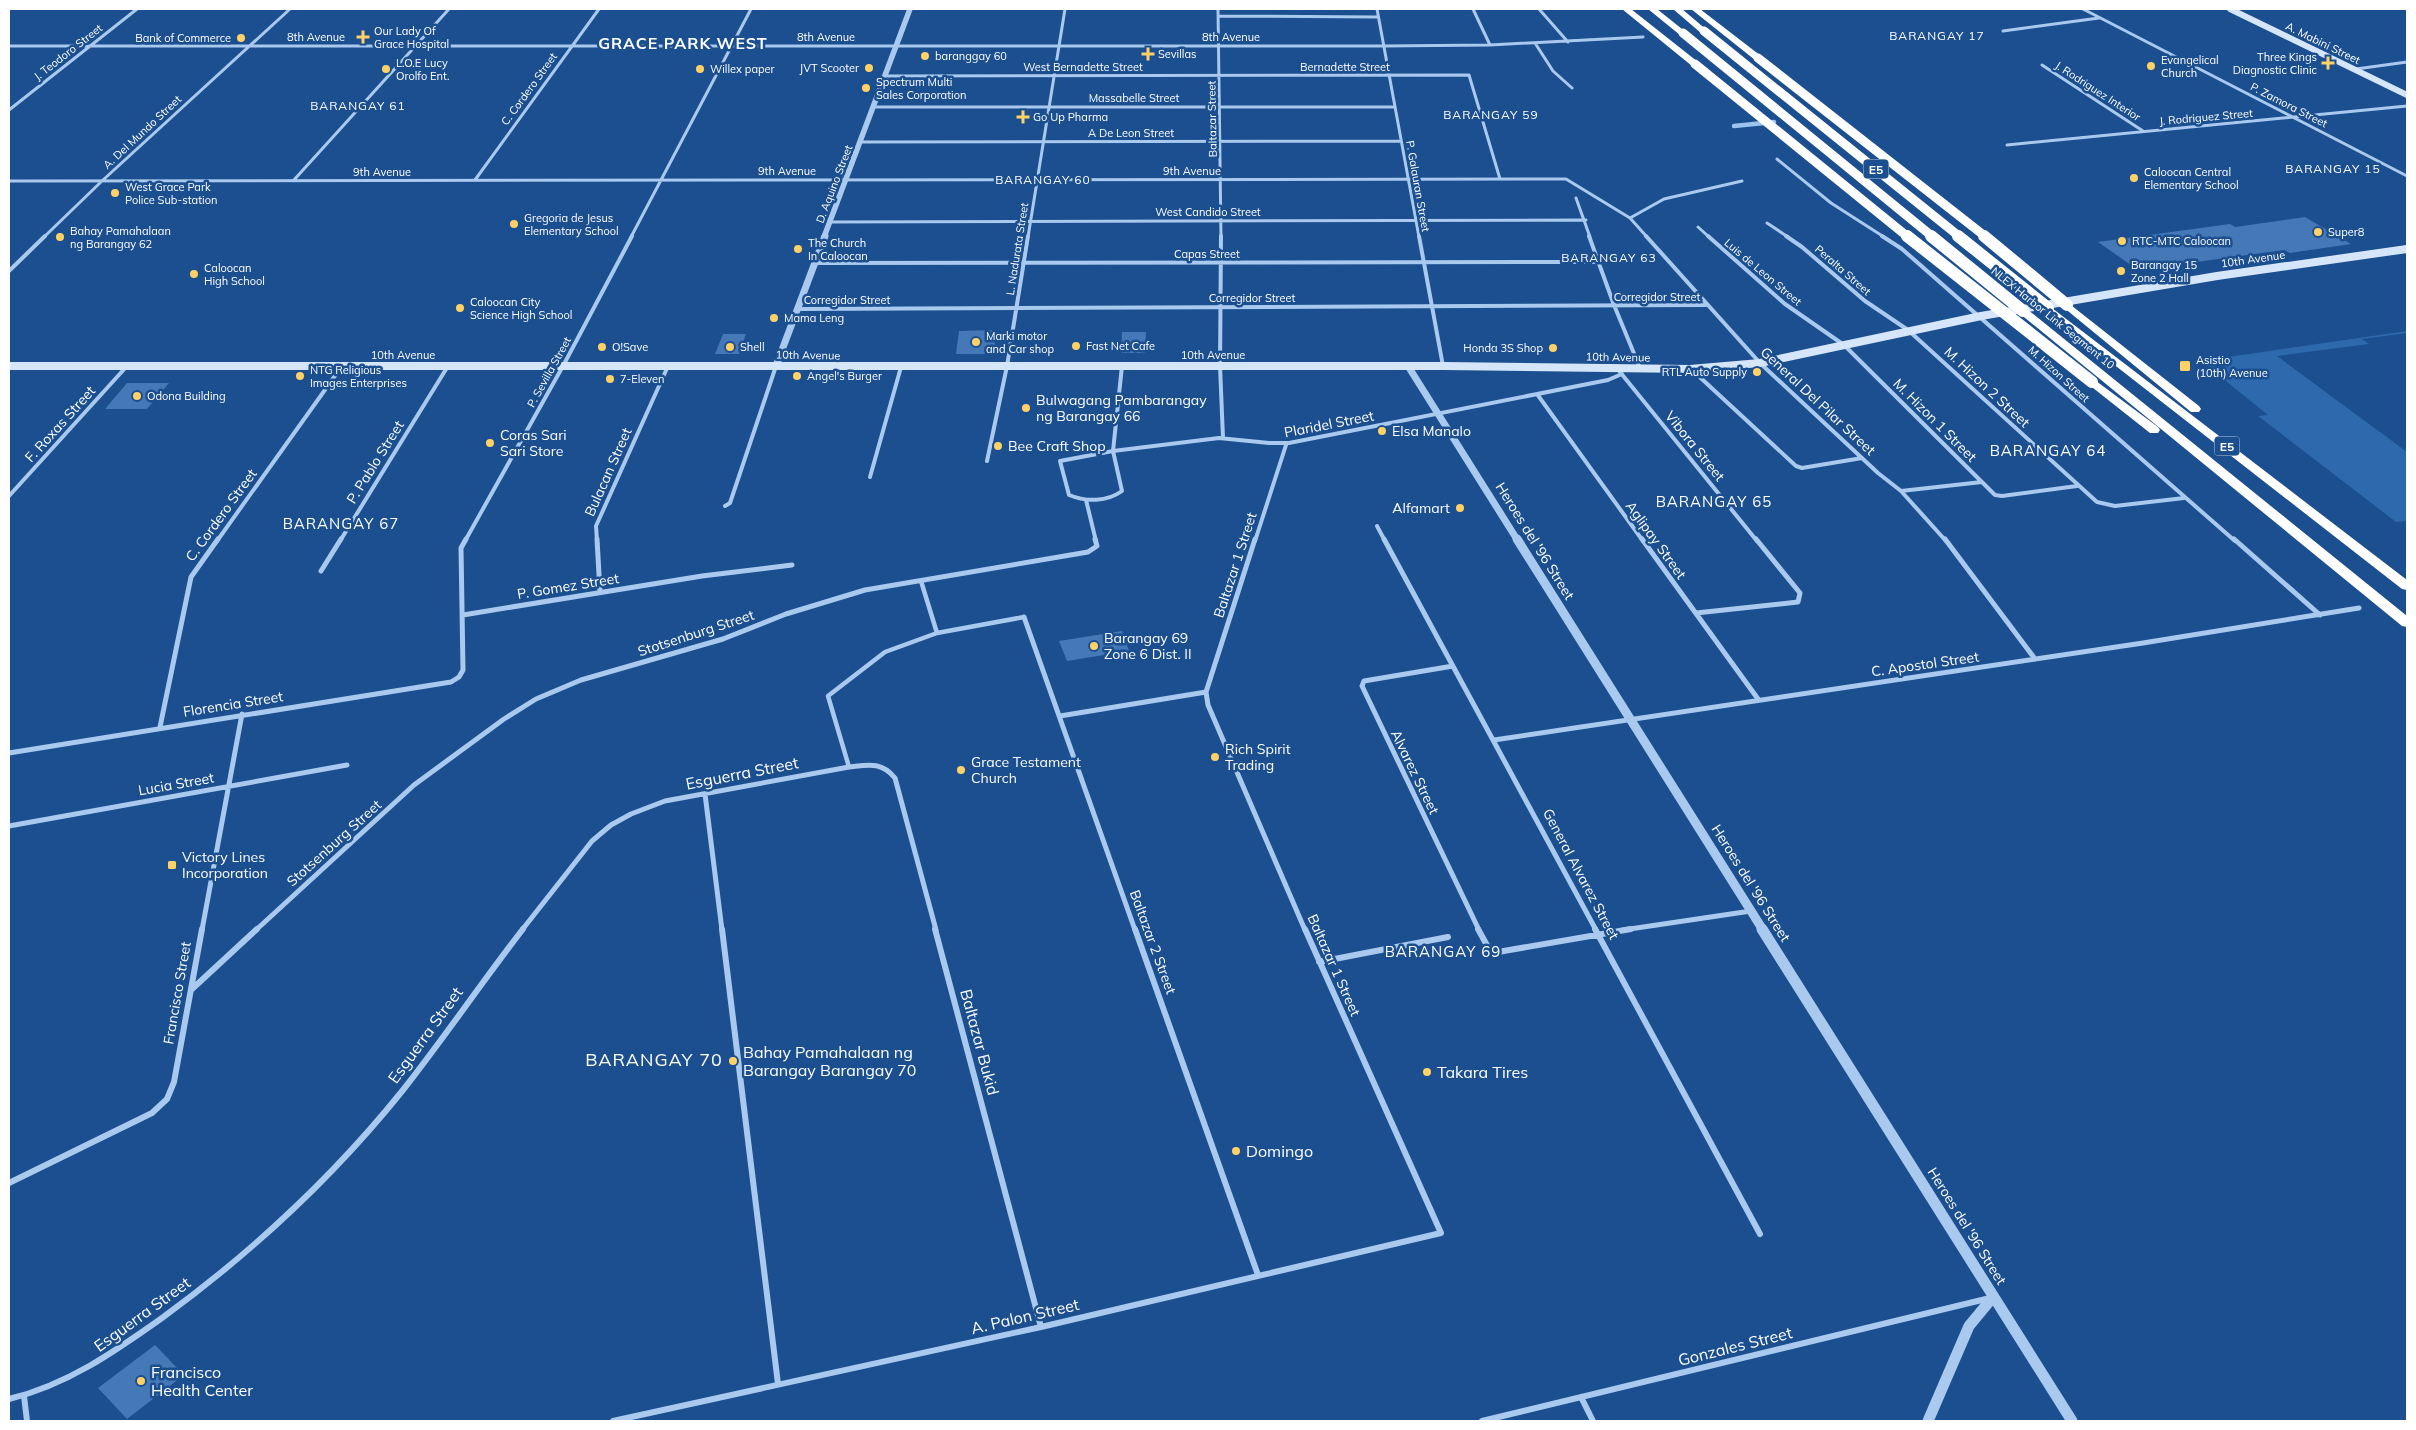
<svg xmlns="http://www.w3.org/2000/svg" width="2416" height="1430" viewBox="0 0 2416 1430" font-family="Mulish,sans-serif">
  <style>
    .green { fill: #2e69ad }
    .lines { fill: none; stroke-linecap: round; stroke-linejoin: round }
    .stream { stroke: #9cc4f0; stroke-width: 4.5 }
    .building { fill: #4478b7 }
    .pedestrian { stroke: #a9c9ee; stroke-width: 4.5 }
    .minor-far3 { stroke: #a9c9ee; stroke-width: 3 }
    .minor-far2 { stroke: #a9c9ee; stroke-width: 4 }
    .minor-far1 { stroke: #a9c9ee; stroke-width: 5 }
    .minor { stroke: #a9c9ee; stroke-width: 6 }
    .tertiary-far3 { stroke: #a9c9ee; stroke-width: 5.5 }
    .tertiary-far2 { stroke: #a9c9ee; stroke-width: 7 }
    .tertiary-far1 { stroke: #a9c9ee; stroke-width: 9 }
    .tertiary { stroke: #a9c9ee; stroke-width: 11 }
    .secondary-far1 { stroke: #d6e6fa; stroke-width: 6 }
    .secondary { stroke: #d6e6fa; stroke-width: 8 }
    .motorway { fill: #fff; fill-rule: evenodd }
    .motorway-bridge-far1 { stroke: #fff; stroke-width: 9 }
    .motorway-bridge { stroke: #fff; stroke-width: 12 }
    .poi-dot { fill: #ffd166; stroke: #1b4f8f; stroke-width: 2 }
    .labels { text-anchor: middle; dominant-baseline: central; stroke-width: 5; stroke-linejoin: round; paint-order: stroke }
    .far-poi-label { font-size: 11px; fill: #fff; stroke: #1b4f8f; text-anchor: start }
    .far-street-label { font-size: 11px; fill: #fff; stroke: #1b4f8f }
    .far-neighbourhood-label { font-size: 12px; letter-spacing: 1px; fill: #fff; stroke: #1b4f8f }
    .shield { fill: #1b4f8f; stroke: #bbcadd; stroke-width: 1 }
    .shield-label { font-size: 12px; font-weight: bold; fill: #fff }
    .street-label { font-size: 14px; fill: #fff; stroke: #1b4f8f }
    .poi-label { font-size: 14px; fill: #fff; stroke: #1b4f8f; text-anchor: start }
    .neighbourhood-label { font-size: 15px; letter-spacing: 1px; fill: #fff; stroke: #1b4f8f }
    .far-district-label { font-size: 16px; font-weight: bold; letter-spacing: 1px; fill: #fff; stroke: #1b4f8f }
    .near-street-label { font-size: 16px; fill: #fff; stroke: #1b4f8f }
    .near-poi-label { font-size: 16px; fill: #fff; stroke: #1b4f8f; text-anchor: start }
    .near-neighbourhood-label { font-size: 18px; letter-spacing: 1px; fill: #fff; stroke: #1b4f8f }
  </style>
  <rect width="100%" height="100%" fill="#1b4f8f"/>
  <path class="green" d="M2407,331v2l-45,6 7,5 -92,12 130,96v69l-11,1 -138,-106 10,-1 -67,-54z"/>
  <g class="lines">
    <path class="stream" d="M1734,126l40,-4"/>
  </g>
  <path class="building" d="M2305,217l46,27 -61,9 -6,-3 -146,20 -40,-28 132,-18 5,3z
    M996,330l-2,24h-38l3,-23z
    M1122,332h24l-1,21h-24z
    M723,334h23l-7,20h-24z
    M127,383h42l-22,26h-42z
    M1122,631l7,20 -62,10 -8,-20z
    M155,1345l29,30 -57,44 -29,-31z"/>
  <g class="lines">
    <path class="pedestrian" d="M921,581l16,52
      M849,767l-21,-71 57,-44 52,-19 87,-16"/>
    <path class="minor-far3" d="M1218,9l3,228
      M1377,9l42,228
      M1473,9l17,36
      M1539,9l29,33
      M2083,9l324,167
      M1218,16l160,1
      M2003,31l96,-13
      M1535,43l18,28 19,17
      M9,46h1375l106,-1 153,-8
      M2042,65l101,66
      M2356,69l51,-7
      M885,76l584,-1 31,104
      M873,107h522
      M9,110l128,-101
      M860,142l541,-1
      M2007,145l400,-39
      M1777,159l54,44 53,34
      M475,180l124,-171
      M9,181l1557,-2 64,39 17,19
      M293,181l156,-172
      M1576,198l14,39
      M1630,218l34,-19 78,-18
      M830,222l756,-2
      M1767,223l21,14
      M1698,227l11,10
      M44,237l59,-57 187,-171
      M631,237l120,-228
      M1028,237l37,-228"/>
    <path class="minor-far2" d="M1221,236l-1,130 3,72
      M1419,236l24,130
      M1589,236l25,69 26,63
      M1646,236l114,127 118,110 23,18 45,50
      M1708,236l77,68 59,41 151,150 7,1 75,-10
      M1786,236l16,11 63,54 43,29 189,172 18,4 69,-8
      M1882,236l20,13 333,292
      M815,263l784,-1
      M9,271l36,-35
      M798,309l908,-4
      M1691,369l105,97 6,2 60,-10
      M1620,372l137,169
      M1537,394l106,147
      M1113,451l9,40c-15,11 -36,11 -53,4l-9,-34z
      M1113,451l9,-85
      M1113,451l106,-13 50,5h20l319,-63 14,-6
      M987,461l20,-95 21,-130
      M870,477l31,-110
      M1901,491l81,-9
      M9,496l118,-130
      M1086,500l10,41
      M725,506l5,-3 46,-137
      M1377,526l8,15
      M217,541l125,-175
      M340,541l108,-175
      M465,541l98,-175 69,-130
      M597,541l-1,-15 72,-160
      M1255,541l31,-96"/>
    <path class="minor-far1" d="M597,539l3,53
      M1255,539l-49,153 2,13 97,225
      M1384,539l212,391
      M1642,539l116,160
      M1945,539l90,120
      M2234,539l86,76
      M321,571l20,-32
      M1696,613l102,-11 2,-9 -44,-54
      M463,615l239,-39 90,-11
      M1024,617l111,313
      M1453,666l-89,15 -2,5 117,244
      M1060,716l146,-24
      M160,727l31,-150 27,-38
      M1494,740l649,-97 216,-35
      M9,753l442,-71 8,-5 4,-7 -2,-122 5,-9
      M705,794l17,136
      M9,826l338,-61
      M202,930l40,-216
      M256,930l158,-145 90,-66 32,-20 45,-19 142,-41 63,-25 79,-24 223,-38 9,-6 -2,-7
      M522,930l70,-89 19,-16 20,-11 34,-13 184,-34c19,-2 32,-6 46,11l41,152
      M1623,930l128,-19"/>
    <path class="minor" d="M722,929l56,455
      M935,929l106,398
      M1135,929l123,346
      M1478,929l11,20 9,3 133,-23
      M1595,929l165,305
      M1319,962l129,-25
      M191,990l66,-61
      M9,1183l143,-70 15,-14 7,-17 28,-153
      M24,1396l3,25
      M1581,1397l12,24
      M9,1399c58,-14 105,-47 153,-81 89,-65 172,-142 241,-228 41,-52 79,-108 120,-161
      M613,1421l428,-94 400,-94 -136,-304
      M1482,1421l508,-123"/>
    <path class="tertiary-far3" d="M824,237l86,-228"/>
    <path class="tertiary-far2" d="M776,366l49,-130
      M1408,366l110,175"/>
    <path class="tertiary-far1" d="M1517,539l246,391"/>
    <path class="tertiary" d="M1762,929l310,492
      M1928,1421l41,-95 24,-29"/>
    <path class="secondary-far1" d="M2230,9l177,86"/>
    <path class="secondary" d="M9,366h1434l247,3 70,-6 221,-47 236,-40 190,-27"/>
    <path class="motorway" d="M1622,9h9l67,53v4h-6z
      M1648,9h9l30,24 -7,2z
      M1673,9h9l26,22 -7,2z
      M1691,9h9l61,47v4h-6z
      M2067,302l132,104 2,3 -2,3h-8l-128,-105 -2,-2z
      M2048,305l359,275v10l-5,-1 -358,-279 -2,-2z
      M2023,308l4,1 380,307v11l-5,-1 -383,-313v-4z
      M2092,378l66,49 2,3 -2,3h-8l-62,-49 -2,-2 2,-2z"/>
    <path class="motorway-bridge-far1" d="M1704,31l256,206
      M1683,33l250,204
      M1758,58l228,179
      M1695,64l213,173"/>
    <path class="motorway-bridge" d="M1907,236l185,146
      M1931,236l92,75
      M1958,236l90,72
      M1984,236l83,69"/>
  </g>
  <g class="poi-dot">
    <path d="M360.5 29.5h5v5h5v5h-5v5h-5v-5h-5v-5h5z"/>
    <circle cx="241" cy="38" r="5"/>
    <path d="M1145.5 46.5h5v5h5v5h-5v5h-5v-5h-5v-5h5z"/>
    <circle cx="925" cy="56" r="5"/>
    <path d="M2325.5 55.5h5v5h5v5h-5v5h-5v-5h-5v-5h5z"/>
    <circle cx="2151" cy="66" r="5"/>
    <circle cx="869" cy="68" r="5"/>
    <circle cx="386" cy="69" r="5"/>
    <circle cx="700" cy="69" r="5"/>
    <circle cx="866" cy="88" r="5"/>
    <path d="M1020.5 109.5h5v5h5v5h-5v5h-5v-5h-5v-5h5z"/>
    <circle cx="2134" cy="178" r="5"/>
    <circle cx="115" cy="193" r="5"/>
    <circle cx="514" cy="224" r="5"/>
    <circle cx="2318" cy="232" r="5"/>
    <circle cx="60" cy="237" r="5"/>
    <circle cx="2122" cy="241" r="5"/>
    <circle cx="798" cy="249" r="5"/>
    <circle cx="2121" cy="271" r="5"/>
    <circle cx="194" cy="274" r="5"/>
    <circle cx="460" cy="308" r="5"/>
    <circle cx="774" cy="318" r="5"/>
    <circle cx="976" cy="342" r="5"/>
    <circle cx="1076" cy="346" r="5"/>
    <circle cx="602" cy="347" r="5"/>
    <circle cx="730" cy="347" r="5"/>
    <circle cx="1553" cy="348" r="5"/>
    <rect x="2179" y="360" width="12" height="12" rx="2.5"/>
    <circle cx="1757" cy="372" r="5"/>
    <circle cx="300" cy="376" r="5"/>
    <circle cx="797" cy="376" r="5"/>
    <circle cx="610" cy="379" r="5"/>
    <circle cx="137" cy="396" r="5"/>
    <circle cx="1026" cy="408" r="5"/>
    <circle cx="1382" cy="431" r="5"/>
    <circle cx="490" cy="443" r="5"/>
    <circle cx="998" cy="446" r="5"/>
    <circle cx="1460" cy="508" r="5"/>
    <circle cx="1094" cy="646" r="5"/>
    <circle cx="1215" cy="757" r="5"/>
    <circle cx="961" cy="770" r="5"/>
    <rect x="167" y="860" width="10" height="10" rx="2.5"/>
    <circle cx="733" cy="1061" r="5"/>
    <circle cx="1427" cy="1072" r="5"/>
    <circle cx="1236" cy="1151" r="5"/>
    <circle cx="141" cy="1381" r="5"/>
  </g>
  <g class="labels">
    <g class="far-poi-label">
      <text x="374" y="31">Our Lady Of<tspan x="374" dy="13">Grace Hospital</tspan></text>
      <text x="231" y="38" text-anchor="end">Bank of Commerce</text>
      <text x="1158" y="54">Sevillas</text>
      <text x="935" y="56">baranggay 60</text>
      <text x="2317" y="57" text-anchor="end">Three Kings<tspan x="2317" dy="13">Diagnostic Clinic</tspan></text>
      <text x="2161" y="60">Evangelical<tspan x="2161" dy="13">Church</tspan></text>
      <text x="396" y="63">L.O.E Lucy<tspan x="396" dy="13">Orolfo Ent.</tspan></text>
      <text x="859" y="68" text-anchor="end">JVT Scooter</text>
      <text x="710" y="69">Willex paper</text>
      <text x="876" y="82">Spectrum Multi<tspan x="876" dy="13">Sales Corporation</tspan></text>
      <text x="1033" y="117">Go Up Pharma</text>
      <text x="2144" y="172">Caloocan Central<tspan x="2144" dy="13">Elementary School</tspan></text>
      <text x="125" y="187">West Grace Park<tspan x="125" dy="13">Police Sub-station</tspan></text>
      <text x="524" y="218">Gregoria de Jesus<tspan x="524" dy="13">Elementary School</tspan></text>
      <text x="70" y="231">Bahay Pamahalaan<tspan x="70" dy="13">ng Barangay 62</tspan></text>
      <text x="2328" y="232">Super8</text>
      <text x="2132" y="241">RTC-MTC Caloocan</text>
      <text x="808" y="243">The Church<tspan x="808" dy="13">In Caloocan</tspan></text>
      <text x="2131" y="265">Barangay 15<tspan x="2131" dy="13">Zone 2 Hall</tspan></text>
      <text x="204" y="268">Caloocan<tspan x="204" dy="13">High School</tspan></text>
      <text x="470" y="302">Caloocan City<tspan x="470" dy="13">Science High School</tspan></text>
      <text x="784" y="318">Mama Leng</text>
      <text x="986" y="336">Marki motor<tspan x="986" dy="13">and Car shop</tspan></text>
      <text x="1086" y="346">Fast Net Cafe</text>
      <text x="612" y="347">O!Save</text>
      <text x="740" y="347">Shell</text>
      <text x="1543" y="348" text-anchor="end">Honda 3S Shop</text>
      <text x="2196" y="360">Asistio<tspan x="2196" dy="13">(10th) Avenue</tspan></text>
      <text x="310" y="370">NTG Religious<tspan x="310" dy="13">Images Enterprises</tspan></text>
      <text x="1747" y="372" text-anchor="end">RTL Auto Supply</text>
      <text x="807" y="376">Angel's Burger</text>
      <text x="620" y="379">7-Eleven</text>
      <text x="147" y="396">Odona Building</text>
    </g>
    <g class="far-street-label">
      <text x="316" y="37">8th Avenue</text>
      <text x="826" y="37">8th Avenue</text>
      <text x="1231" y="37">8th Avenue</text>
      <text transform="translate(2323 43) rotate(26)">A. Mabini Street</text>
      <text transform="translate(68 52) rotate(-38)">J. Teodoro Street</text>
      <text x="1083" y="67">West Bernadette Street</text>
      <text x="1345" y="67">Bernadette Street</text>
      <text transform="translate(529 89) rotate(-54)">C. Cordero Street</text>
      <text transform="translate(2098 91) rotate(33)">J. Rodriguez Interior</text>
      <text x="1134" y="98">Massabelle Street</text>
      <text transform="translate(2289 105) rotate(27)">P. Zamora Street</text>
      <text transform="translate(2206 117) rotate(-5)">J. Rodriguez Street</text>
      <text transform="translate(1212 119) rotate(-91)">Baltazar Street</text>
      <text transform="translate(142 132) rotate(-43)">A. Del Mundo Street</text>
      <text x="1131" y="133">A De Leon Street</text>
      <text x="787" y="171">9th Avenue</text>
      <text x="1192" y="171">9th Avenue</text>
      <text x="382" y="172">9th Avenue</text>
      <text transform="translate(834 184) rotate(-69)">D. Aquino Street</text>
      <text transform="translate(1418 186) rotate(80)">P. Galauran Street</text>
      <text x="1208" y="212">West Candido Street</text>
      <text transform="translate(1017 249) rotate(-81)">L. Nadurata Street</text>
      <text x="1207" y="254">Capas Street</text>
      <text transform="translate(2253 259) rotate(-8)">10th Avenue</text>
      <text transform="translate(1843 270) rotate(41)">Peralta Street</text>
      <text transform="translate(1763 272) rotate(40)">Luis de Leon Street</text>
      <text x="1657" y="297">Corregidor Street</text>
      <text x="1252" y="298">Corregidor Street</text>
      <text x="847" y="300">Corregidor Street</text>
      <text transform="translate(2053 318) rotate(39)">NLEX Harbor Link Segment 10</text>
      <text x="403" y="355">10th Avenue</text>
      <text transform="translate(808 355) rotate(1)">10th Avenue</text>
      <text x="1213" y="355">10th Avenue</text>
      <text transform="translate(1618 357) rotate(1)">10th Avenue</text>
      <text transform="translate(549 372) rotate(-61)">P. Sevilla Street</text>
      <text transform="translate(2059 374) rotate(42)">M. Hizon Street</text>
    </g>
    <g class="far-neighbourhood-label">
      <text x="1937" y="35">BARANGAY 17</text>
      <text x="358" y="105">BARANGAY 61</text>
      <text x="1491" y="114">BARANGAY 59</text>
      <text x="2333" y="168">BARANGAY 15</text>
      <text x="1043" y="179">BARANGAY 60</text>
      <text x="1609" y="257">BARANGAY 63</text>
    </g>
    <g class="shield">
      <rect x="1863.5" y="159.5" width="25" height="19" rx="4"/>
      <rect x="2214.5" y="436.5" width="25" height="19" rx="4"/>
    </g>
    <g class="shield-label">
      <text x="1876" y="169">E5</text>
      <text x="2227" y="446">E5</text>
    </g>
    <g class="street-label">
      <text transform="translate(1987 387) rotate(43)">M. Hizon 2 Street</text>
      <text transform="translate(1818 401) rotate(43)">General Del Pilar Street</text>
      <text transform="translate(1935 420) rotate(45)">M. Hizon 1 Street</text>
      <text transform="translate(60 424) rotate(-48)">F. Roxas Street</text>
      <text transform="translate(1329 424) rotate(-11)">Plaridel Street</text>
      <text transform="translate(1695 446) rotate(51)">Vibora Street</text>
      <text transform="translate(375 462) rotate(-58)">P. Pablo Street</text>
      <text transform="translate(608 472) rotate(-66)">Bulacan Street</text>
      <text transform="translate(221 515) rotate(-54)">C. Cordero Street</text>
      <text transform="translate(1656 540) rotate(54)">Aglipay Street</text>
      <text transform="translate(1535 541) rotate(58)">Heroes del '96 Street</text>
      <text transform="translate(1235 565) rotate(-72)">Baltazar 1 Street</text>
      <text transform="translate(568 586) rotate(-9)">P. Gomez Street</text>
      <text transform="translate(696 633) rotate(-18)">Stotsenburg Street</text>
      <text transform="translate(1925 664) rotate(-8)">C. Apostol Street</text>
      <text transform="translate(233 704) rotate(-9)">Florencia Street</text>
      <text transform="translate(1415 772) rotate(64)">Alvarez Street</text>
      <text transform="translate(176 784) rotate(-10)">Lucia Street</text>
      <text transform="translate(334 843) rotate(-42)">Stotsenburg Street</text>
      <text transform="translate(1581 874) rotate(62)">General Alvarez Street</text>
      <text transform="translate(1751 883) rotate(58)">Heroes del '96 Street</text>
      <text transform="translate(1153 942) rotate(70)">Baltazar 2 Street</text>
      <text transform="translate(1334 965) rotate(66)">Baltazar 1 Street</text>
      <text transform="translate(177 993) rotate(-80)">Francisco Street</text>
      <text transform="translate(1967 1226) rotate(58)">Heroes del '96 Street</text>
    </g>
    <g class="poi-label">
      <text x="1036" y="400">Bulwagang Pambarangay<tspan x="1036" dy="16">ng Barangay 66</tspan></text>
      <text x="1392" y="431">Elsa Manalo</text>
      <text x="500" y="435">Coras Sari<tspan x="500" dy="16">Sari Store</tspan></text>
      <text x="1008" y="446">Bee Craft Shop</text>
      <text x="1450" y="508" text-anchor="end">Alfamart</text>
      <text x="1104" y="638">Barangay 69<tspan x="1104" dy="16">Zone 6 Dist. II</tspan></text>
      <text x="1225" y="749">Rich Spirit<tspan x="1225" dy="16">Trading</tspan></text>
      <text x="971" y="762">Grace Testament<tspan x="971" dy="16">Church</tspan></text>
      <text x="182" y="857">Victory Lines<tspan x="182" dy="16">Incorporation</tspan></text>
    </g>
    <g class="neighbourhood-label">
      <text x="2048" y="450">BARANGAY 64</text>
      <text x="1714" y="501">BARANGAY 65</text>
      <text x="341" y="523">BARANGAY 67</text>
      <text x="1443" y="951">BARANGAY 69</text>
    </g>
    <g class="far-district-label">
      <text x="683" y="43">GRACE PARK WEST</text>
    </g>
    <g class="near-street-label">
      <text transform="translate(742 773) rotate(-11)">Esguerra Street</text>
      <text transform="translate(425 1035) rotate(-54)">Esguerra Street</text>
      <text transform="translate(980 1042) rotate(75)">Baltazar Bukid</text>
      <text transform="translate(142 1314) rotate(-36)">Esguerra Street</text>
      <text transform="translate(1025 1316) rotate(-13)">A. Palon Street</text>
      <text transform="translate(1735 1346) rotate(-14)">Gonzales Street</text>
    </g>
    <g class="near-poi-label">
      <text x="743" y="1052">Bahay Pamahalaan ng<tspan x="743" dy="18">Barangay Barangay 70</tspan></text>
      <text x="1437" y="1072">Takara Tires</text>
      <text x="1246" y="1151">Domingo</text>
      <text x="151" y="1372">Francisco<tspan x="151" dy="18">Health Center</tspan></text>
    </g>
    <g class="near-neighbourhood-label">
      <text x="654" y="1059">BARANGAY 70</text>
    </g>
  </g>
  <rect width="2416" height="1430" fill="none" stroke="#ffffff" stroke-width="20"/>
</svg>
